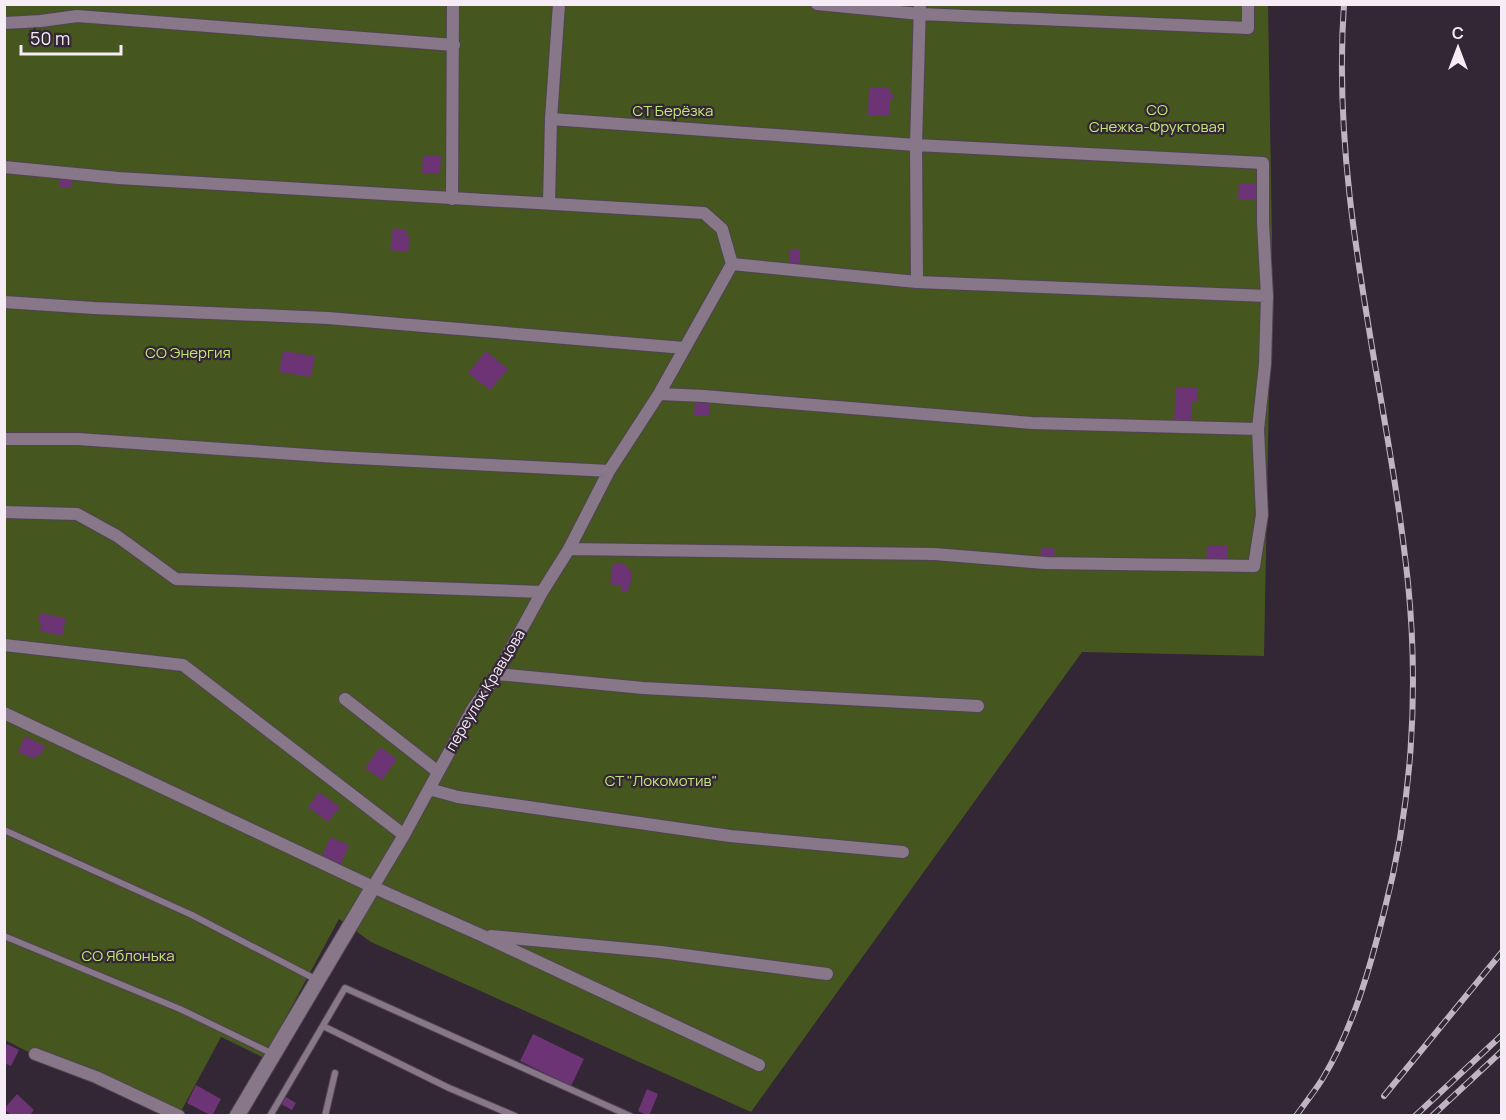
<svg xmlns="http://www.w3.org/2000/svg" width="1506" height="1120" viewBox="0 0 1506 1120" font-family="Manrope,sans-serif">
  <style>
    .green { fill: #45561e }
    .building { fill: #6c3474 }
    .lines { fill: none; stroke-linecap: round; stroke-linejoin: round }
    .service-casing { stroke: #4f4450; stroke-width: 8 }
    .minor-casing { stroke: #4f4450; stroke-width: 14 }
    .tertiary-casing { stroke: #4f4450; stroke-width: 17 }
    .service { stroke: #877789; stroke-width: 6 }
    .minor { stroke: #877789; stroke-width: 12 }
    .tertiary { stroke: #877789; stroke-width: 15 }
    .rail-casing { stroke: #bfb5c1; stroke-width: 6 }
    .rail { stroke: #332635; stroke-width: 4; stroke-dasharray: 11; stroke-linecap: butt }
    .labels { text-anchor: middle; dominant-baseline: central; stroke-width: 4.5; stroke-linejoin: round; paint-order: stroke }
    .park-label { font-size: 15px; fill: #c1e773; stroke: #332635 }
    .street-label { font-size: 15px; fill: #f5ecf6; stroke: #332635 }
  </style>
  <rect width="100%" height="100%" fill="#332635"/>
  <path class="green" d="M4,5h1264l4,231 -8,420 -182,-4 -331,460 -380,-170 -32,-23 -75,139 -43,-21 -42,78 -145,-60 -29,-15z"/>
  <path class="building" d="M869,88h21v6h4l-1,6h-4v16l-21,-1z
    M423,155h18l-1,19 -18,-1z
    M60,177l12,1v10l-13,-1z
    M1239,183l22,1 -1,16 -22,-1z
    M393,228l14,2 -1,6h4l-2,16 -18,-2z
    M790,249h10v16l-11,-1z
    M283,351l32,5 -4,21 -32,-5z
    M486,351l22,18 -18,21 -22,-17z
    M1176,387l22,1 -1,14h-5l-1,19 -17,-1z
    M695,402l15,1 -1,13 -15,-1z
    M1207,546h20v15h-21z
    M1042,547l13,2 -1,9 -14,-2z
    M613,563l14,2v4l5,1 -2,17 -3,4h-5l-1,-5 -11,-2z
    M40,613l26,5 -4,18 -22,-5 1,-7 -3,-4z
    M25,736l20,10 -5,10 -4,-1 -2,4 -16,-7z
    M380,747l17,12 -15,21 -17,-12z
    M319,792l21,15 -12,15 -20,-15z
    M330,837l19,8 -8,19 -19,-8z
    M533,1034l51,25 -13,27 -51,-25z
    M7,1044l12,6 -8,16 -7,-3v-15z
    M196,1085l25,14 -9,17 -25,-13z
    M647,1089l11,5 -9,22 -11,-5z
    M17,1094l17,16 -5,6h-17l-8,-7z
    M286,1097l10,6 -4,7 -11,-6z"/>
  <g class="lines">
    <defs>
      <path id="service" d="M4,830l188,85 125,65
        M4,936l176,73 93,45
        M323,1026l126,62 66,28
        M270,1116l75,-128 285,128
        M325,1116l10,-43"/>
      <path id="minor" d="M817,4l103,10 328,14v-24
        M4,23l37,-2 36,-5 377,29
        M551,119l365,26 347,18v60l4,73 -2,68 -7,65 4,86 -8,51 -209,-3 -111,-9 -365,-5
        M4,167l114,11 586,35 18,16 10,35
        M452,199l1,-195
        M549,203l2,-84 8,-115
        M732,264l185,18 350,14
        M917,282l-1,-137 4,-141
        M4,302l90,6 234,10 356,30
        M659,394l45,2 328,27 226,6
        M4,439h74l259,18 272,14
        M4,512l73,2 40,22 59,43 366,13
        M4,645l179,20 221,170
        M497,674l146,14 335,18
        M345,699l92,72
        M4,713l369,174 108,48 278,130
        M429,789l29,8 272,39 173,16
        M373,887l31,-52 68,-125 25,-36 45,-82 27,-43 40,-78 50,-77 73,-130
        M491,936l170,16 166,22
        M35,1054l61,23 83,39"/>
      <path id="tertiary" d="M237,1116l136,-229"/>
    </defs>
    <use href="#service" class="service-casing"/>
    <use href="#minor" class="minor-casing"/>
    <use href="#tertiary" class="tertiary-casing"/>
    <use href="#service" class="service"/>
    <use href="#minor" class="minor"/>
    <use href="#tertiary" class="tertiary"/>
    <defs>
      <path id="rail" d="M1384,1096l118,-144
        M1296,1116c9,-13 19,-25 27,-38 30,-50 47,-110 61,-166 28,-106 35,-220 24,-329 -20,-193 -78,-383 -64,-579
        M1415,1116l87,-81
        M1432,1116l70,-65"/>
    </defs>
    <use href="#rail" class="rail-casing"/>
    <use href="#rail" class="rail"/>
  </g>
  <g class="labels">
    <g class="park-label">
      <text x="1157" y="109">СО<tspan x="1157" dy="17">Снежка-Фруктовая</tspan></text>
      <text x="673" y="110">СТ Берёзка</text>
      <text x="188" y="352">СО Энергия</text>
      <text x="661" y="780">СТ "Локомотив"</text>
      <text x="128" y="955">СО Яблонька</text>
    </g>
    <g class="street-label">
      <text transform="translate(485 690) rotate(-59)">переулок Кравцова</text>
    </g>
  </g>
  <rect width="1506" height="1120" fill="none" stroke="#f5ecf6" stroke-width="12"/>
  <g transform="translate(1458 48)" stroke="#332635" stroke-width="4.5" paint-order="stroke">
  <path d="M0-4.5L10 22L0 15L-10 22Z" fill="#f5ecf6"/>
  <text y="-9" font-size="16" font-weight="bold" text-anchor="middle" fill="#f5ecf6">С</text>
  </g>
  <path d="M21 45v9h100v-9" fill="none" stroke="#f5ecf6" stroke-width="3"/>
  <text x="30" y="45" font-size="18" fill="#f5ecf6" stroke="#332635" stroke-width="4.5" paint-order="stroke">50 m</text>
</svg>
